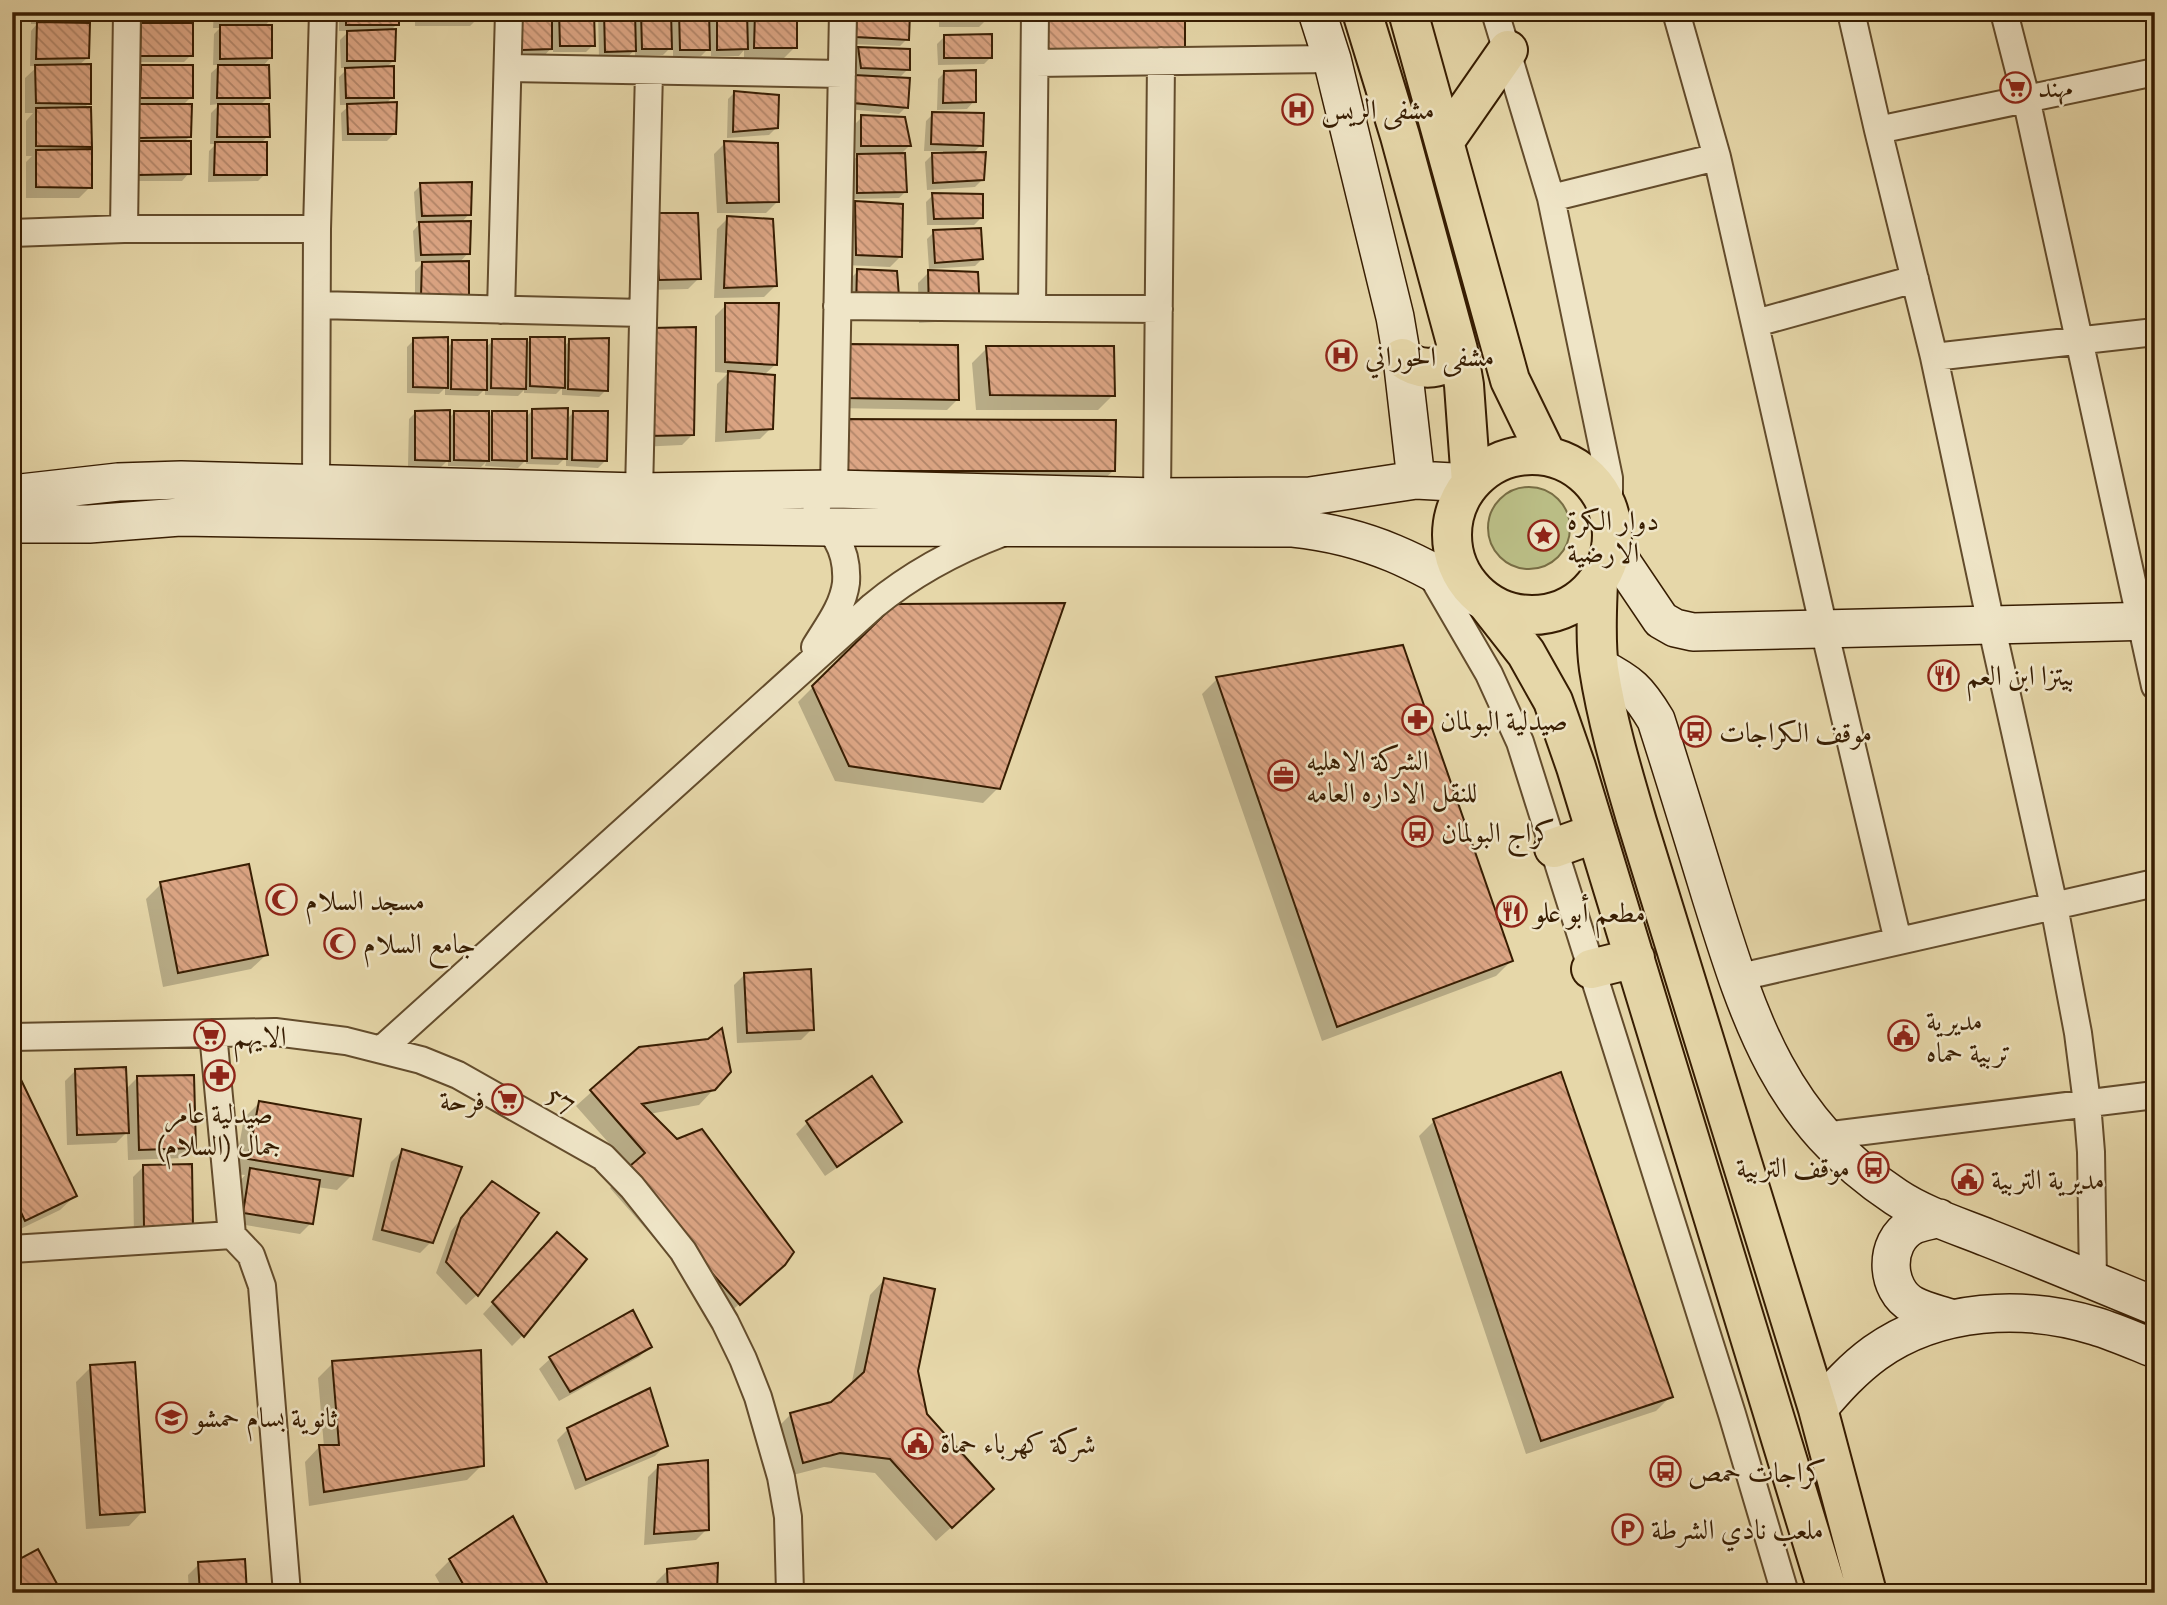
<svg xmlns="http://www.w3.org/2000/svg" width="2167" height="1605" viewBox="0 0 2167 1605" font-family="'IM FELL Great Primer',Amiri,serif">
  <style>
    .grass { fill: #babd85; stroke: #786d44; stroke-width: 2 }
    .shadow { fill: #0003 }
    .building { fill: url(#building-back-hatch); stroke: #371d02; stroke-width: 2 }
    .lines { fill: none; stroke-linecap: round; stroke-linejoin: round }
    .street-casing { stroke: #634c2c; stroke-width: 30 }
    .secondary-casing { stroke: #371d02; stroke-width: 40 }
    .primary-casing { stroke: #371d02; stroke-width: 42 }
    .street { stroke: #efe5c7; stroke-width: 26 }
    .secondary { stroke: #efe5c7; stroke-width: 37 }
    .primary { stroke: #e6d7a9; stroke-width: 38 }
    .labels { text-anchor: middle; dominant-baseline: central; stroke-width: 5; stroke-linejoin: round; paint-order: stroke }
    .poi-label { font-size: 28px; fill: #371d02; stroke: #efe5c7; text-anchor: start }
    .street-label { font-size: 28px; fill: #371d02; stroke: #efe5c7 }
  </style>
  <defs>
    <pattern id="building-back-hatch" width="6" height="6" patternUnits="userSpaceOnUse" patternTransform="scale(1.75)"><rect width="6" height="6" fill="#dca584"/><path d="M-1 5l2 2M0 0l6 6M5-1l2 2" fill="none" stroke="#b3866a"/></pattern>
  </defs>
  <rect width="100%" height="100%" fill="#e6d7a9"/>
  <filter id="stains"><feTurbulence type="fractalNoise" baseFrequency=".00286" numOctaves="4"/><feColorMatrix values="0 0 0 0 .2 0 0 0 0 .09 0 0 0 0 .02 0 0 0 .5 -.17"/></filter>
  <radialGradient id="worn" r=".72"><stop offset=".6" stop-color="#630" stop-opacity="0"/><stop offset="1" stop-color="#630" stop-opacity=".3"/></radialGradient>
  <path class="grass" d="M1488 528a41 41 0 1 1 82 0a41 41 0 1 1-82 0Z"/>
  <path class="shadow" d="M12,12h3v15l-3,3z
    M31,12h57v5l-8,8 7,33 -9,8 11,37 -6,6 7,37 -5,4 5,37 -11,11h-53v-36l6,-6h-6v-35l7,-8h-8v-35l13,-12h-8l1,-35 6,-7h-6z
    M135,12h57v5l-8,7 7,31 -7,7h-50l1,-30 7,-8h-8z
    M214,12h56v8l-6,7 7,30 -9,10 6,30 -9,9 9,30 -7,7 4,31 -7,7 -50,1 1,-31 7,-7h-6l1,-31 9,-9 -10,1 1,-32 9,-8h-7l1,-31 6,-6h-7z
    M339,12h58v12l-7,7 4,29 -8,8 6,29 -7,8 10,28 -8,8h-45l-1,-28 9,-8h-10l-1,-28 9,-9h-7l-1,-28 9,-9h-10z
    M415,12h62v7l-7,7h-55z
    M515,12h77l1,33 -7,7h-33v-6l-9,10h-28z
    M598,12h198l-1,35 -11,11h-40v-8l-5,6h-28v-10l-10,10 -28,1v-12l-10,10 -28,1v-7l-8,9h-28z
    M851,12h57l-1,27 -7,7 -50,-2z
    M939,12h47v8l-7,7h-40z
    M944,37l47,20 -7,7 -46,1 -1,-21z
    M859,49l49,20 -7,7 -17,-1v4l22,28 -7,7 -52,-5 1,-25 9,-10h-3l-2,-18z
    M141,67l50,30 -9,9 8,30 -7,7 6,30 -7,8h-50l1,-31 6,-6h-6v-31l8,-8h-7v-31z
    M945,72l29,29 -7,8 -30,1 1,-31z
    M735,92l41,36 -7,7 -42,3 1,-39z
    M933,114l48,31 -9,9 11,25 -8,8 -48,3 -2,-28 7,-7 11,-1v-3h-19l2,-30z
    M862,117l47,29 -9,9 6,36 -7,7 -48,1v-37l10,-9h-6v-29z
    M725,143l52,59 -11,11h-49l-3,-59z
    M421,185l48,29 -8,9 7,30 -9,10 8,32 -7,7h-45v-31l10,-10 -10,1 -2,-31 8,-9 -5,1 -2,-31z
    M933,195l48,23 -7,7h-47l-1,-23z
    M856,202l45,54 -11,11 -45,-2v-52z
    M655,215l44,63 -11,11 -39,1z
    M728,218l47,68 -11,11 -50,1 3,-69z
    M934,232l48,27 -7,7 -46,3 -2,-30z
    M858,271l37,2 -45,41 1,-36z
    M929,272l50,37 -11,11 -49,3 -1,-40z
    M726,305l50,59 -12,11 7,53 -11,11 -45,3 2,-58 11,-11 -13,-1v-56z
    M531,339l32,8 7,-6 36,49 -7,7 -37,-2v-7l-6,6 -32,-1v-3l-6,6 -33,-1v-6l-7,7 -33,-1v-7l-6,6 -32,-1v-46l7,-7 33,8 6,-6 32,6 8,-7 32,4z
    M640,341l53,93 -11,11 -44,2z
    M987,348l126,47 -15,15h-122l-4,-47z
    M838,356l120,43 -11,11 -112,-2z
    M533,410l33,10 7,-7 32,48 -7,7 -32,-2v-9l-8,8 -32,-1v-4l-8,8 -33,-2 1,-4 -5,5 -33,-1v-6l-7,7 -33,-1 1,-47 7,-7 32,7 7,-7 33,6 5,-5 32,5z
    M829,436l284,35 -15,14h-268z
    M895,605l103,183 -15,15 -148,-22 -37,-79z
    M1217,679l294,282 -15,15 -174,65 -120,-347z
    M161,884l105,71 -15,14 -88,18 -17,-88z
    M745,974l67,55 -11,11 -64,3 -3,-58z
    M640,1048l74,41 -15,16 -50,9 125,158 -50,46 -114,-130 21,-20 -55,-62z
    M12,1065l63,131 -15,14 -48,23z
    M76,1070l49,20 12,-12 57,69 -11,11 -55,2 -1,-28 -11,11 -49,2 -2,-64z
    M871,1079l29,43 -11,10 -64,44 -29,-42 11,-11z
    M259,1103l93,72 -15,15 -20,-3 -6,36 -11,11 -67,-11 7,-42 5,-6 -11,-1 10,-56z
    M1434,1121l236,276 -14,14 -130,43 -107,-318z
    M402,1151l29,91 -11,11 -48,-13 19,-78z
    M144,1166l48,60 -58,11 -1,-60z
    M481,1194l-4,101 -11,10 -30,-32 15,-42z
    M546,1245l-23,90 -11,11 -29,-32z
    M884,1280l33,91 8,44 52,89 -41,37 -61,-68 -51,-6 -35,9 -13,-47 15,-15 40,-11 20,-17 19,-91z
    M632,1313l18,33 -11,11 -80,44 -20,-32 11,-10z
    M333,1363l149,102 -15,15 -158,26 -4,-44 14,-15h5l-6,-69z
    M91,1367l52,144 -14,15 -43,3 -10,-147z
    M568,1429l98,16 -11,11 -80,34 -18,-50z
    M659,1466l48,63 -11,11 -52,5 4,-68z
    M450,1560l100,33h-105l-10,-18z
    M199,1564l46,29h-56l-1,-18z
    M667,1571l49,22h-59l-1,-11z"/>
  <path class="building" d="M37,12h53v6h-53z
    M141,12h52v6h-52z
    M220,12h52v9h-52z
    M346,12h53v13h-53z
    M421,12h58v8h-58z
    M521,12h31v37l-30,1z
    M559,12h35l1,34h-35z
    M604,12h31l1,39 -31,1z
    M641,12h30l1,37h-30z
    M679,12h30l1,38h-30z
    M717,12h30l1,37 -31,1z
    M755,12h42v36h-43z
    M857,12h53l-1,28 -53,-3z
    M945,12h43v9l-43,-1z
    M1039,12h146v36l-148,2z
    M37,22l53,1 -1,35 -53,1z
    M141,23h52v33h-53z
    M220,25h52v33l-52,1z
    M396,29l-1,32h-48v-30z
    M992,34v24h-48v-23z
    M858,47l52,2v21l-49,-2z
    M91,64v40l-55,-1 -1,-38z
    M141,65h52v33h-53z
    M218,65h51l1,33h-53z
    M394,66v32h-48l-1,-30z
    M976,70v32l-33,1 1,-32z
    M854,75l56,3 -2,30 -55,-5z
    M734,91l45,4 -1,33 -45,4z
    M397,102l-1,32h-48l-1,-30z
    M139,104h53l-1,33 -52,1z
    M218,104h51l1,33h-53z
    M91,107l1,40 -56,-1v-38z
    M932,112l52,1 -1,33 -52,-2z
    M861,115l44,2 6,29h-50z
    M139,141h52v33l-53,1z
    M724,141l54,2 1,59 -52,1z
    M215,142h52v33h-53z
    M92,149v39l-56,-1v-37z
    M986,152l-2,28 -51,3 -1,-30z
    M905,153l2,39 -50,1v-39z
    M472,182l-1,33 -49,1 -2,-33z
    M932,193l51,1v24l-49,1z
    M855,201l48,3 -1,53 -46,-2z
    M655,213h43l3,66 -42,1z
    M727,216l46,3 4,67 -53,2z
    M471,221l-1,33 -49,1 -2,-33z
    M981,228l2,31 -48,4 -2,-33z
    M469,261v34l-48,1 1,-34z
    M857,269l40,2 3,38 -44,-1z
    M928,270l50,2 2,38 -51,3z
    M725,303h54l-2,62 -52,-3z
    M696,327l-2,108 -45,1 2,-108z
    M448,337v51l-35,-1v-49z
    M530,337h35v51l-35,-2z
    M609,338l-1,53 -40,-2 1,-50z
    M492,339h35l-1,50 -35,-1z
    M452,340h35v50l-36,-1z
    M848,344l110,1 1,55 -114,-2z
    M986,346h128l1,50 -125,-1z
    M728,371l47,4 -2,54 -47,3z
    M568,408l-1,51 -35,-1v-49z
    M450,410v51l-35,-1v-49z
    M454,411h35v50l-35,-1z
    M492,411h35v50l-35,-1z
    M573,411h35l-1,50 -35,-1z
    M843,419l273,1 -1,51h-271z
    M1065,603l-65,186 -151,-23 -37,-80 83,-82z
    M1403,645l110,316 -176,66 -121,-350z
    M249,864l19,91 -90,18 -18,-91z
    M811,969l3,61 -67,3 -3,-60z
    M722,1028l9,44 -16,18 -73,14 35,35 25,-10 92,123 -9,13 -45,40 -117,-133 22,-19 -55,-63 49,-43 69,-8z
    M12,1061l65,135 -52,25 -13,-28z
    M126,1067l3,66 -52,2 -2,-66z
    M1561,1072l112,325 -132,44 -108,-322z
    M194,1075l2,73 -57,2 -2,-74z
    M872,1076l30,46 -65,45 -31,-46z
    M259,1101l102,18 -8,57 -105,-17z
    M402,1149l60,18 -29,76 -51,-13z
    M192,1164l1,62 -49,1 -1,-62z
    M250,1168l70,12 -7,44 -70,-11z
    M492,1181l47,32 -61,83 -32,-34 15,-44z
    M557,1232l30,27 -63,78 -32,-35z
    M884,1278l51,11 -17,82 9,43 67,75 -42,39 -62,-69 -50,-6 -37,10 -13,-50 41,-11 33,-30z
    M633,1310l19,37 -82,45 -21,-35z
    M481,1350l3,116 -160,26 -5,-47h20l-7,-84z
    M135,1362l10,150 -45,3 -10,-150z
    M650,1388l18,58 -82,34 -19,-52z
    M708,1460l1,70 -55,4 4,-69z
    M513,1516l39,77h-84l-19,-34z
    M38,1549l24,44h-50v-30z
    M245,1559l2,34h-47l-2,-31z
    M718,1563l-1,30h-49l-1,-24z"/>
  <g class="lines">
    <defs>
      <path id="street" d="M1495,12l56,186 58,280v35
        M1676,12l41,145 107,472 74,312
        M1851,12l27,118 56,227 57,267 63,282 24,127 9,70 4,49 2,128
        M2004,12l22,86 129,588
        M1035,63l297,-4
        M508,68l334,6
        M1878,130l277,-58
        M1551,198l166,-41
        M124,229l3,-217
        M12,233l112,-4h193
        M317,305l326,8
        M837,306l322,3
        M1032,308l3,-296
        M501,310l8,-298
        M1756,323l159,-44
        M1934,357l221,-25
        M316,484l1,-255 6,-217
        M639,492l10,-421
        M1157,497l4,-436
        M1428,569l61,105 31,68 212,672 53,179
        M815,647c12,-20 28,-40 31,-64 1,-15 -2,-31 -9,-43 -13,-21 -37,-33 -3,-51l9,-477
        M1736,978l419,-95
        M213,1033l19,202
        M12,1037l263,-5 71,9 75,19 37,15 145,82 29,30 51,64 42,71 18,37 15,38 23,80 7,40 2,76
        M382,1049l491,-443c40,-33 81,-55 129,-73
        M1824,1136l331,-41
        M12,1249l220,-14 19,20 11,31 25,307"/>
      <path id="secondary" d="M1317,12l15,47 63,258 7,41 14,122
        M12,494l106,-12 63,-2 458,12 195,-3 323,8 153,-1 106,-16 55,3
        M12,524h77l91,-7 647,10 466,1c78,8 126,35 193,74
        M1611,546l50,74 14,8 18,4 462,-11
        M1599,667c31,16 39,23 57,53 19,59 37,118 55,177 39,125 70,224 185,300 27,18 62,29 92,41 56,22 111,45 167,68
        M1939,1218c-9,3 -19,4 -27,8 -29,16 -27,64 1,79 11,6 25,9 37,13
        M1818,1409c18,-21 35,-40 57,-56 63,-45 148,-49 220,-27 20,6 40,15 60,23"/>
      <path id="primary" d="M1362,12l38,124 58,214 6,35 7,98
        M1408,12l102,368 37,76
        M1444,142l64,-92
        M1402,358c20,15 41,13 56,-8
        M1452 535a80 80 0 1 1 160 0a80 80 0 1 1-160 0Z
        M1598,582c-1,28 -3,58 1,87 8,52 23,102 38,153l181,587 49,184
        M1486,602l40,51 27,48 23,66 252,826
        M1554,848l42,-15
        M1591,969l44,-11"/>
    </defs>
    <use href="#street" class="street-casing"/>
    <use href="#secondary" class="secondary-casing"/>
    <use href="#primary" class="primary-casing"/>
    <use href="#street" class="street"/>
    <use href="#secondary" class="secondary"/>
    <use href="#primary" class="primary"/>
  </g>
  <defs>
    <symbol id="supermarket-ring" viewBox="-11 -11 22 22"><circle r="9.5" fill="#efe5c7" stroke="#8f2418" stroke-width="1.5"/><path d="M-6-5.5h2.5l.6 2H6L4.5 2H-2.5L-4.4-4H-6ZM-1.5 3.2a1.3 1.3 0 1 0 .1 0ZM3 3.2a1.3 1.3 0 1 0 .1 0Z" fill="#8f2418"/></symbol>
    <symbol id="hospital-ring" viewBox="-11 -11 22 22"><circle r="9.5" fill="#efe5c7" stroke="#8f2418" stroke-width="1.5"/><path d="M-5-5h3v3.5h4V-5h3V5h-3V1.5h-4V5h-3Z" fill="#8f2418"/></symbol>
    <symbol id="sight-ring" viewBox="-11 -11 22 22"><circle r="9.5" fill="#efe5c7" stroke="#8f2418" stroke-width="1.5"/><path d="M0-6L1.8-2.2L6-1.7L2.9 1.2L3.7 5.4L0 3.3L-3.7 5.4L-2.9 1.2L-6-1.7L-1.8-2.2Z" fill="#8f2418"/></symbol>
    <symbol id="restaurant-ring" viewBox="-11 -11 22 22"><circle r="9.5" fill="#efe5c7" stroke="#8f2418" stroke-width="1.5"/><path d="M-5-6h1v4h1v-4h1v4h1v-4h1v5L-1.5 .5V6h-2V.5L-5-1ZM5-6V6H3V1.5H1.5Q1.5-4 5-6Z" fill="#8f2418"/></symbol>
    <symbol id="pharmacy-ring" viewBox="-11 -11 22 22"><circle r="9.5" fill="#efe5c7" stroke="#8f2418" stroke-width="1.5"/><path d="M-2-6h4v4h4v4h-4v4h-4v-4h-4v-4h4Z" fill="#8f2418"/></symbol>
    <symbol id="bus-ring" viewBox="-11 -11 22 22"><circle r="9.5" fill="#efe5c7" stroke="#8f2418" stroke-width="1.5"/><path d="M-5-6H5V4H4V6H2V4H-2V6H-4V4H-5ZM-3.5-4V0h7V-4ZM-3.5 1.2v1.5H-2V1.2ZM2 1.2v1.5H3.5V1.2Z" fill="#8f2418"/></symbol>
    <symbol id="office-ring" viewBox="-11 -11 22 22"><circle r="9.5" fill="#efe5c7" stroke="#8f2418" stroke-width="1.5"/><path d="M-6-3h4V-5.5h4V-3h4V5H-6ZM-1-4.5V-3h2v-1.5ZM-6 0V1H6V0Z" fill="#8f2418"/></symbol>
    <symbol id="mosque-ring" viewBox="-11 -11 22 22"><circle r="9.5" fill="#efe5c7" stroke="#8f2418" stroke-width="1.5"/><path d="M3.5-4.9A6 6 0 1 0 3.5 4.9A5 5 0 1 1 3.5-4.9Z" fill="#8f2418"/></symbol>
    <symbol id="civic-ring" viewBox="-11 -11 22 22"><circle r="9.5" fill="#efe5c7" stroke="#8f2418" stroke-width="1.5"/><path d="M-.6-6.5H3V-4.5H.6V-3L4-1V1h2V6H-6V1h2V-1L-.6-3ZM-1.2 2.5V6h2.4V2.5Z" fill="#8f2418"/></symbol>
    <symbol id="school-ring" viewBox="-11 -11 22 22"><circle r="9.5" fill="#efe5c7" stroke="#8f2418" stroke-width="1.5"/><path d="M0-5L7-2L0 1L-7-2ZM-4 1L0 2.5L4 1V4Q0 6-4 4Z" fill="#8f2418"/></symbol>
    <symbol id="parking-ring" viewBox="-11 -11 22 22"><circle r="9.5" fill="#efe5c7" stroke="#8f2418" stroke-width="1.5"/><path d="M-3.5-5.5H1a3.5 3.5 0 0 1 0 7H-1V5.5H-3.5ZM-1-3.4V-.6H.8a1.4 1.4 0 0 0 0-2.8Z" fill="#8f2418"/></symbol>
  </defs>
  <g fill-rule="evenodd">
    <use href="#supermarket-ring" x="1998" y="70" width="35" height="35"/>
    <use href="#hospital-ring" x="1280" y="92" width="35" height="35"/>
    <use href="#hospital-ring" x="1324" y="338" width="35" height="35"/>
    <use href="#sight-ring" x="1526" y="518" width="35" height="35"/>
    <use href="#restaurant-ring" x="1926" y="658" width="35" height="35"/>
    <use href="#pharmacy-ring" x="1400" y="702" width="35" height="35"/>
    <use href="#bus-ring" x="1678" y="714" width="35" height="35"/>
    <use href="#office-ring" x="1266" y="758" width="35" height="35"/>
    <use href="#bus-ring" x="1400" y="814" width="35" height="35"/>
    <use href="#mosque-ring" x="264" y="882" width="35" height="35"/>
    <use href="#restaurant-ring" x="1494" y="894" width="35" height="35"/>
    <use href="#mosque-ring" x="322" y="926" width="35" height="35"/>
    <use href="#supermarket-ring" x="192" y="1018" width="35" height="35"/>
    <use href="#civic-ring" x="1886" y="1018" width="35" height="35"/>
    <use href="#pharmacy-ring" x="202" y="1058" width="35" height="35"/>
    <use href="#supermarket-ring" x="490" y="1082" width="35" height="35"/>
    <use href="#bus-ring" x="1856" y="1150" width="35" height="35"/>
    <use href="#civic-ring" x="1950" y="1162" width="35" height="35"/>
    <use href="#school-ring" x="154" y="1400" width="35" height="35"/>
    <use href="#civic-ring" x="900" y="1426" width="35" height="35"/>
    <use href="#bus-ring" x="1648" y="1454" width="35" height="35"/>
    <use href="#parking-ring" x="1610" y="1512" width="35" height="35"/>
  </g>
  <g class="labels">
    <g class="poi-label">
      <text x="2038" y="87">مهند</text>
      <text x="1321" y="109">مشفى الريس</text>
      <text x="1365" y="356">مشفى الحوراني</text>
      <text x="1567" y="520">دوار الكرة<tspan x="1567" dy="32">الارضية</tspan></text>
      <text x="1966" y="675">بيتزا ابن العم</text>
      <text x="1440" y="720">صيدلية البولمان</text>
      <text x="1719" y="732">موقف الكراجات</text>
      <text x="1306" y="760">الشركة الاهليه<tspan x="1306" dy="32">للنقل الاداره العامه</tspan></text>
      <text x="1441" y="832">كراج البولمان</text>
      <text x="305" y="900">مسجد السلام</text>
      <text x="1534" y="912">مطعم أبو علو</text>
      <text x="363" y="943">جامع السلام</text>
      <text x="1926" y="1020">مديرية<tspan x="1926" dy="32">تربية حماه</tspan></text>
      <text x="233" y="1036">الايهم</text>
      <text x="485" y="1100" text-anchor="end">فرحة</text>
      <text x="219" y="1113" text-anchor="middle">صيدلية عامر<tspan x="219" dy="32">جمال (السلام)</tspan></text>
      <text x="1850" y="1167" text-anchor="end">موقف التربية</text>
      <text x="1991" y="1179">مديرية التربية</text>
      <text x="194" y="1417">ثانوية بسام حمشو</text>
      <text x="940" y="1443">شركة كهرباء حماة</text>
      <text x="1688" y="1472">كراجات حمص</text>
      <text x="1651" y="1529">ملعب نادي الشرطة</text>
    </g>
    <g class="street-label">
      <text transform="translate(562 1098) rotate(30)">57</text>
    </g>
  </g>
  <rect width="2167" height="1605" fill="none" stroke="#e6d7a9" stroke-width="42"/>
  <rect x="14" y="14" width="2139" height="1577" fill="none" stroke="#371d02" stroke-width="3.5"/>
  <rect x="21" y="21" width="2125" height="1563" fill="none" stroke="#371d02" stroke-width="2"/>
  <rect width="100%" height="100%" filter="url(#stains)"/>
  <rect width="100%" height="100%" fill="url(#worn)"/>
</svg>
